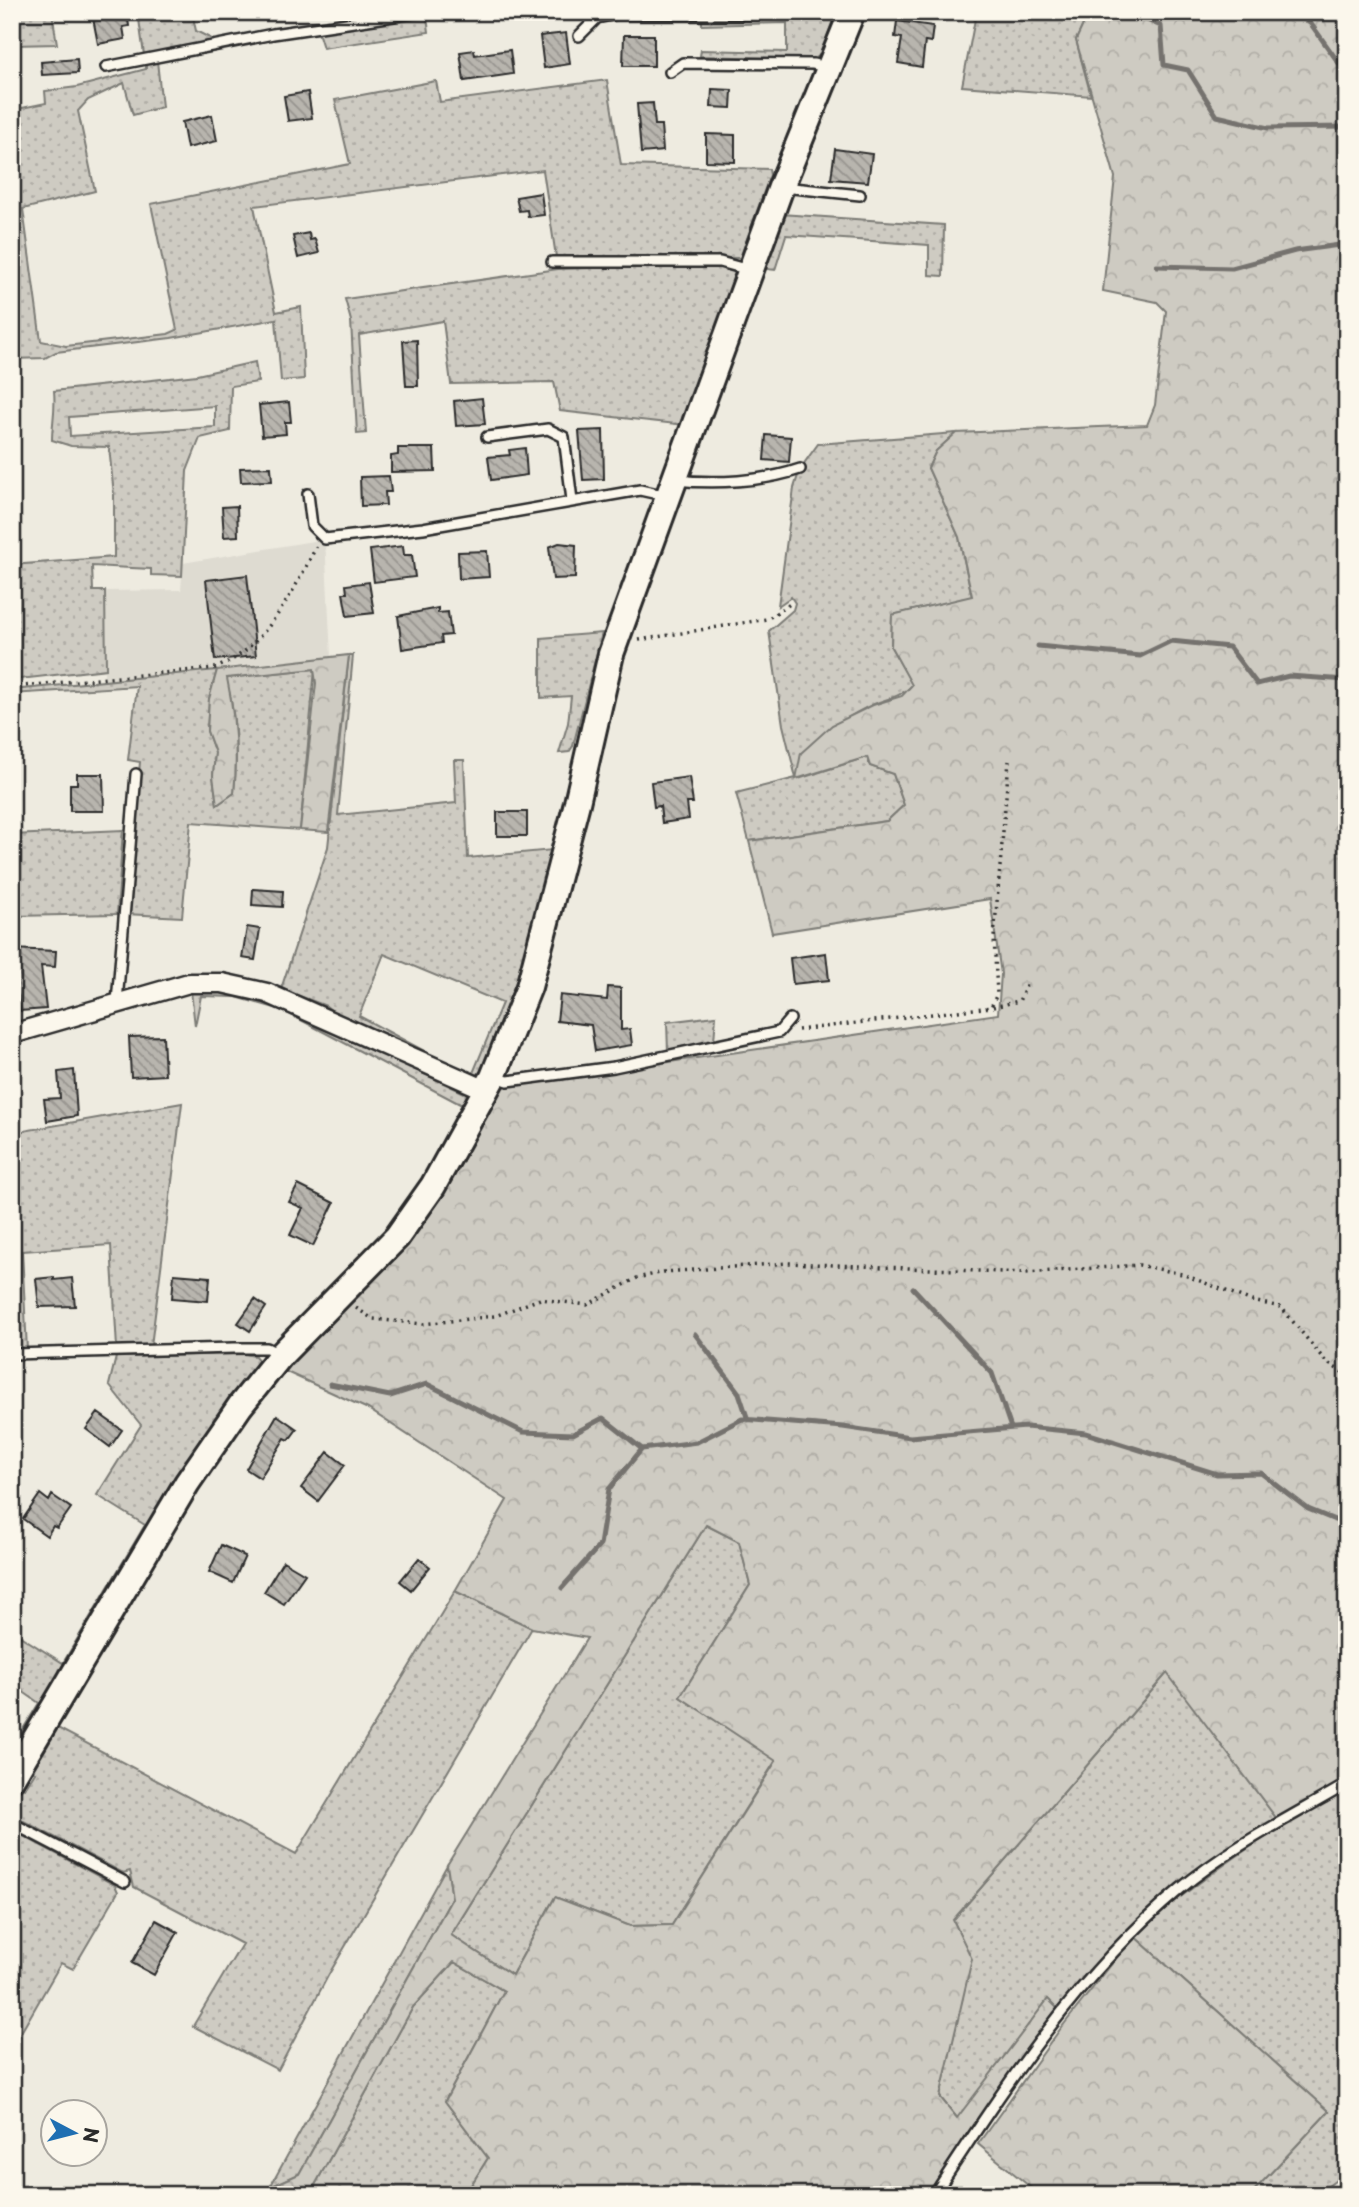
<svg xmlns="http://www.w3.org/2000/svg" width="1359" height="2207" viewBox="0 0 1359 2207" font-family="'Playpen Sans',sans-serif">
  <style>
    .built { fill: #dedbd1 }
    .grass { fill: url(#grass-dots); stroke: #7c7b76; stroke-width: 2; fill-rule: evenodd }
    .forest { fill: url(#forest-crowns); stroke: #7c7b76; stroke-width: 2; fill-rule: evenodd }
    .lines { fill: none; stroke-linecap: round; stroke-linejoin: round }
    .stream { stroke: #74726e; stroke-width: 5 }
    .building { fill: url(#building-back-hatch); stroke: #2b2b2b; stroke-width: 2 }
    .lane-casing { stroke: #2b2b2b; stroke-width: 14 }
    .street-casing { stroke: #2b2b2b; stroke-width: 23 }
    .secondary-casing { stroke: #2b2b2b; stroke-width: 30 }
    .path { stroke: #2b2b2b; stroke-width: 3.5; stroke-dasharray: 2 5; stroke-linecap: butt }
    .lane { stroke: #fbf7ec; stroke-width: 9 }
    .street { stroke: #fbf7ec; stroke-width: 18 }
    .secondary { stroke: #fbf7ec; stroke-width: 24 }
  </style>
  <defs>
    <pattern id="grass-dots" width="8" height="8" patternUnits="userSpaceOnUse" patternTransform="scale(1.75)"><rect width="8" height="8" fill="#cecbc2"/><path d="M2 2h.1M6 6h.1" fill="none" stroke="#b1aea7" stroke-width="1.8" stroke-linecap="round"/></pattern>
    <pattern id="forest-crowns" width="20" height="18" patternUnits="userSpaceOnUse" patternTransform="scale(1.75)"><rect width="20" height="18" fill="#cecbc2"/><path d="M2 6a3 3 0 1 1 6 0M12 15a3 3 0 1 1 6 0" fill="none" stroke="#b1aea7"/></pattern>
    <pattern id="building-back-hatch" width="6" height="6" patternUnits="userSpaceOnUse" patternTransform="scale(1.75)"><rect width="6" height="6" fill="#b8b5ae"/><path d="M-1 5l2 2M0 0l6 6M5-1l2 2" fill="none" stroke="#96938e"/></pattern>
  </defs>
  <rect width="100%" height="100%" fill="#eeebe0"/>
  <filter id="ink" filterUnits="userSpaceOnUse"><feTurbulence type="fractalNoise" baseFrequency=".0143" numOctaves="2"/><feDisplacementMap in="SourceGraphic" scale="14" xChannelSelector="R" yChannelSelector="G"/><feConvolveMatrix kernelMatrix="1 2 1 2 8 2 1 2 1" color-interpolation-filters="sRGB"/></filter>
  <g filter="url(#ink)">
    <path class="built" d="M325,539l6,118 -227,23 1,-89 76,-1 2,-27z"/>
    <path class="grass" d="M12,12h40l5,32 -45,1z
      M138,12h54l4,19 18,9 -70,15z
      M949,12h140l-13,28 15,56 -129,-10 13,-67z
      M427,17l2,15 -106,16 -5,-16z
      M826,17l7,3 -12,34 -6,5 -115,-3 1,-6 86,2v-29l-85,2v-7z
      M157,61l5,46 -29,8 -9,-32 -36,17 -10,11 17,80 -72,18 18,132 25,5 102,-12 9,-4 -26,-126 199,-40 -15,-64 101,-19 4,21 167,-22 14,85 148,4 1,6 -30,83 -184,-1 -13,-87 -289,36 22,106 25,-5 3,72 -23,2 -5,-62 -105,19 -115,14 -11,6 -33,1v-249l34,-7 -1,-12 32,-4 69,-18v-5z
      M780,214l164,11 -1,51 -14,-1v-30l-143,-10 -11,35 -16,-2z
      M693,265l38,3 9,4 -55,153 -125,-14 -6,-29 -103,2 -8,-63 -84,14 7,98 -9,1 -6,-113 -6,-22 213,-30z
      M255,362l3,20 -27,4 -1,45 -30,7 -13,33 -5,105 -31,-1v-6l-59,-3 1,25h12l1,78 -94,11v-115l102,-8v-62l-5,-48 -38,-1 -19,-6c0,-17 4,-31 2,-49l143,-16zM215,406v21l-145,9 -1,-19z
      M956,433l-20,18 -8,17 31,69 13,60 -80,18 -1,32 22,38c-13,12 -24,13 -39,19 -25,11 -52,31 -72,49l-1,25 66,-21 3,9 23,8 11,31 -17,16 -138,20 -13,-48 60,-15 -13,-53 -14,-94 24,-21 2,-7 -4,-6 -13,9 16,-118 6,-19 18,-25z
      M602,633l-29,113 -4,6 -10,1 9,-30 3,-27 -30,2v-60z
      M349,655h4l-15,160 118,-12 -2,-43h10l4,98 84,-8c-13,77 -43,153 -72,225l-7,-2 29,-70 -118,-49 -25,62 95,51 -110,-46 -18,-15 -45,-17 47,-142z
      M315,669l-15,161 -109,-8 -9,95 -56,-3 14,-152 -12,-2 9,-74 -125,8v-4l205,-20 -8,29 -2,32 8,22 -2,23 4,29 17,-12c4,-38 2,-78 -8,-115z
      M123,830l-6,84 -105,2v-81z
      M211,990l52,8 208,98 -11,8 -178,-94 -46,-13 -35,-1 -6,30 -4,-35z
      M716,1016l-2,25 -46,11 -1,-30z
      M182,1103l-31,243 -34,2 -6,-103 -89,6 5,99h-15v-217z
      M244,1354l11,2 5,6 -248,403v-18l27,-44 -27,-19v-53l51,32 82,-138 -48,-30 44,-70 -32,-40 7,-28z
      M706,1525l33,16 11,44 -70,112 96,63 -104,165 -42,1 -75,-29 -43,78 -61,-40z
      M455,1591l77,37 -203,346 -51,96 -85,-44 49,-82 -108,-57 -4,-16 -7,2 -111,-58v-20l6,-10 7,3 10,-16 -8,-4 27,-42 242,128z
      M1168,1672l109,147 -93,63 -51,44 -73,85 -12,-12 -90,120 -18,-22 31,-138 -18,-39z
      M1347,1788v384l-31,23h-66l79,-84 -195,-175c65,-59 137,-104 213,-148z
      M12,1830l103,55 3,7 -45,77 -12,-6 -49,85z
      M447,1865l5,33 -153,276 -29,13z
      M454,1962l50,29 -59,110 43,57 -23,37h-159l9,-10 98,-178z"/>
    <path class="forest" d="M1089,12h258v1766l-70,41 -110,-146 -214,247 19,39 -32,138 17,21 91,-119 12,12 -64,82 -68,102h-463l23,-37 -43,-57 59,-110 -50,-29 -41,45 -98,178 -9,10h-42l6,-8 29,-13 153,-276 -5,-33 140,-227 -55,-10 -77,-37 52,-91 -139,-91 -86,-39 216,-283 500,-73 3,-40 -11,-75 -218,34 -23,-92 138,-20 17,-16 -11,-31 -23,-8 -3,-9 -71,22 5,-26 31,-28 41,-20 29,-9 10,-11 -21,-38 1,-32 80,-19 -13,-59 -31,-69 8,-17 20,-18 191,-8 8,-20 11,-94 -9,-9 -54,-11 12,-114 -39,-137zM706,1525l33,17 11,43 -70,112 96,64 -104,164 -42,1 -75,-29 -43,78 -61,-40z
      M349,655l-21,177 -28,-2 16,-147 -2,-14 -87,9c8,38 11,76 7,115l-17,12 -4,-29 2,-23 -8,-22 2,-32 8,-29z
      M1134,1936l195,175 -79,84h-210l-62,-51 83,-116z"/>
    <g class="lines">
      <path class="stream" d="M1128,12l33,14 3,39 24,5 29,46 51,12 79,-1
        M1294,12l17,12 30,42 6,51
        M1157,266l75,2 63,-17 52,-7
        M1038,646l102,10 31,-15 58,6 28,37 32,-8 58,4
        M913,1288l79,85 19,55
        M695,1334l44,59 9,27
        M330,1384l60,12 37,-12 96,48 50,2 30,-16 39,31 55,-7 45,-23 101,8 67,10 116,-10 60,6 131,41 44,-1 47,36 39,16
        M562,1588l38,-43 9,-56 33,-40"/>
    </g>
    <path class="building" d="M127,12l2,14 -6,1 2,12 -27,5 -5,-26z
      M897,21l36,5 -2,16 -6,-1 -3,26 -24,-4 4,-25 -7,-1z
      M566,33l4,31 -26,4 -4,-32z
      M624,35h30v31h-31z
      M474,50l1,5 35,-5 3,24 -49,7 -4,-29z
      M77,59l1,14 -36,2 -1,-13z
      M712,89l20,1 -1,18 -20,-1z
      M308,92l4,26 -24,3 -4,-25z
      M653,103l2,22h6l2,26 -22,2 -4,-49z
      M212,115l5,26 -30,7 -5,-26z
      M706,134l29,1v27l-29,-1z
      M835,149l37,5 -4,28 -37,-3z
      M541,193l3,22 -16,2 -1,-7 -8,1 -3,-14z
      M309,233l1,7 5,-1 4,14 -21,5 -5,-22z
      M417,340l1,46h-12l-3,-45z
      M482,398l3,26 -29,2 -2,-25z
      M289,402l2,20h-6l1,12 -24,2 -3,-31z
      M603,430l1,49 -21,1 -4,-49z
      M766,435l25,2 -2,25 -25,-2z
      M398,448h36l1,23 -44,1v-16l7,-1z
      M525,448l2,27 -36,5 -3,-23 22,-2 -1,-5z
      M271,467l1,14 -31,1 -1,-14z
      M389,476l2,16h-6l1,13 -25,1 -1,-29z
      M237,506l1,30 -14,1 -2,-30z
      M559,543l17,2 -1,33 -22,1 -4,-32z
      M403,546l1,9h8l3,22 -41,5 -4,-32z
      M487,551l2,26 -30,2 -1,-27z
      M247,575l9,81 -41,4 -9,-80z
      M369,582l5,31 -27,3 -4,-23h4l-1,-8z
      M438,608v5l10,-1 3,23 -10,1 1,7 -40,6 -4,-33z
      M77,774h26l1,37h-34v-27h7z
      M689,777l4,26h-6l2,16 -27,4 -2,-17 -6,1 -3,-25z
      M497,812h30v24h-30z
      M253,889l30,2 -1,16 -30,-2z
      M247,927l13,2 -5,31 -13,-2z
      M12,949l44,2 -1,16 -14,-1 5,43 -26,2z
      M826,953l3,27 -36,4 -3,-26z
      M608,987l13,1v42l9,-1 2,16 -37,6 -4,-26 -34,-4 3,-26 47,5z
      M163,1036l2,39 -34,2 -2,-40z
      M74,1070l3,46 -30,5 -3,-22 16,-1 -2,-26z
      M298,1185l36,18 -21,43 -23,-11 13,-27 -14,-6z
      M174,1274l36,3 -2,24 -36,-3z
      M54,1277v3l18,-2 3,28 -36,1 -3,-28z
      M255,1299l11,8 -16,24 -12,-8z
      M98,1413l24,17 -12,17 -24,-18z
      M277,1415l20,14 -8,11 -4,-2 -25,40 -14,-9z
      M328,1452l17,13 -27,36 -17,-13z
      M40,1494l9,7 3,-6 19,13 -14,20 -4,-2 -6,10 -24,-17z
      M221,1545l24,11 -12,27 -24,-11z
      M419,1558l11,9 -19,23 -11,-9z
      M283,1561l22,13 -21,30 -20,-12z
      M156,1920l22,12 -24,43 -22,-12z"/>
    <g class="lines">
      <defs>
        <path id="lane" d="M579,36l18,-18 20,-4h215l14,4
          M106,67l167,-33 148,-22
          M670,72l13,-9 130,1 13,3
          M783,187l77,8
          M552,262h168l29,8
          M487,437l61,-8 16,8 8,63
          M675,480c40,4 87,2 125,-11
          M308,494l4,32 13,13 98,-11 217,-38 27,6
          M117,1002l19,-228
          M495,1077l13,4 106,-14 165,-35 11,-13
          M12,1354l222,-6h33l12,6
          M12,1823l113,59
          M934,2195c71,-109 145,-222 246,-306 50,-42 111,-72 167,-105"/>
        <path id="street" d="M12,1034l177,-51h33l45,10 219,97"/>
        <path id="secondary" d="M12,1778l175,-295 53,-77 41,-51 116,-118 36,-51 60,-109 36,-90 48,-184 34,-149 170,-467 71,-175"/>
      </defs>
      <use href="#lane" class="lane-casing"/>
      <use href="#street" class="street-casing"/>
      <use href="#secondary" class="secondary-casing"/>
      <path class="path" d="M639,640l128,-21 23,-15
        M12,687l203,-19c48,-17 79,-77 101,-121
        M993,1007l26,-6 8,-17
        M798,1030l193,-23 6,-13 -3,-57 15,-176
        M356,1308l17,11 50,5 72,-8 45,-17 47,6 50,-27 27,-6 124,-9 238,10 113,-8 43,9 70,27 29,6 45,55 21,13"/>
      <use href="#lane" class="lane"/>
      <use href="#street" class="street"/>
      <use href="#secondary" class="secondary"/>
    </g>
  </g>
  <rect width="1359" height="2207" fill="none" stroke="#fbf7ec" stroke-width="42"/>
  <rect x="21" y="21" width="1317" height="2165" fill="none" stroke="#2b2b2b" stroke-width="2.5" filter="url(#ink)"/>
  <g transform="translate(74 2133) rotate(97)"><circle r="33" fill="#fbf7ec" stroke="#a8a59f" stroke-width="2"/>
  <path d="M0-5L12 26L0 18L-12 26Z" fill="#1f6fb2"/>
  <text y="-10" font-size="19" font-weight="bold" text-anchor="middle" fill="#2b2b2b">N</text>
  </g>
</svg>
